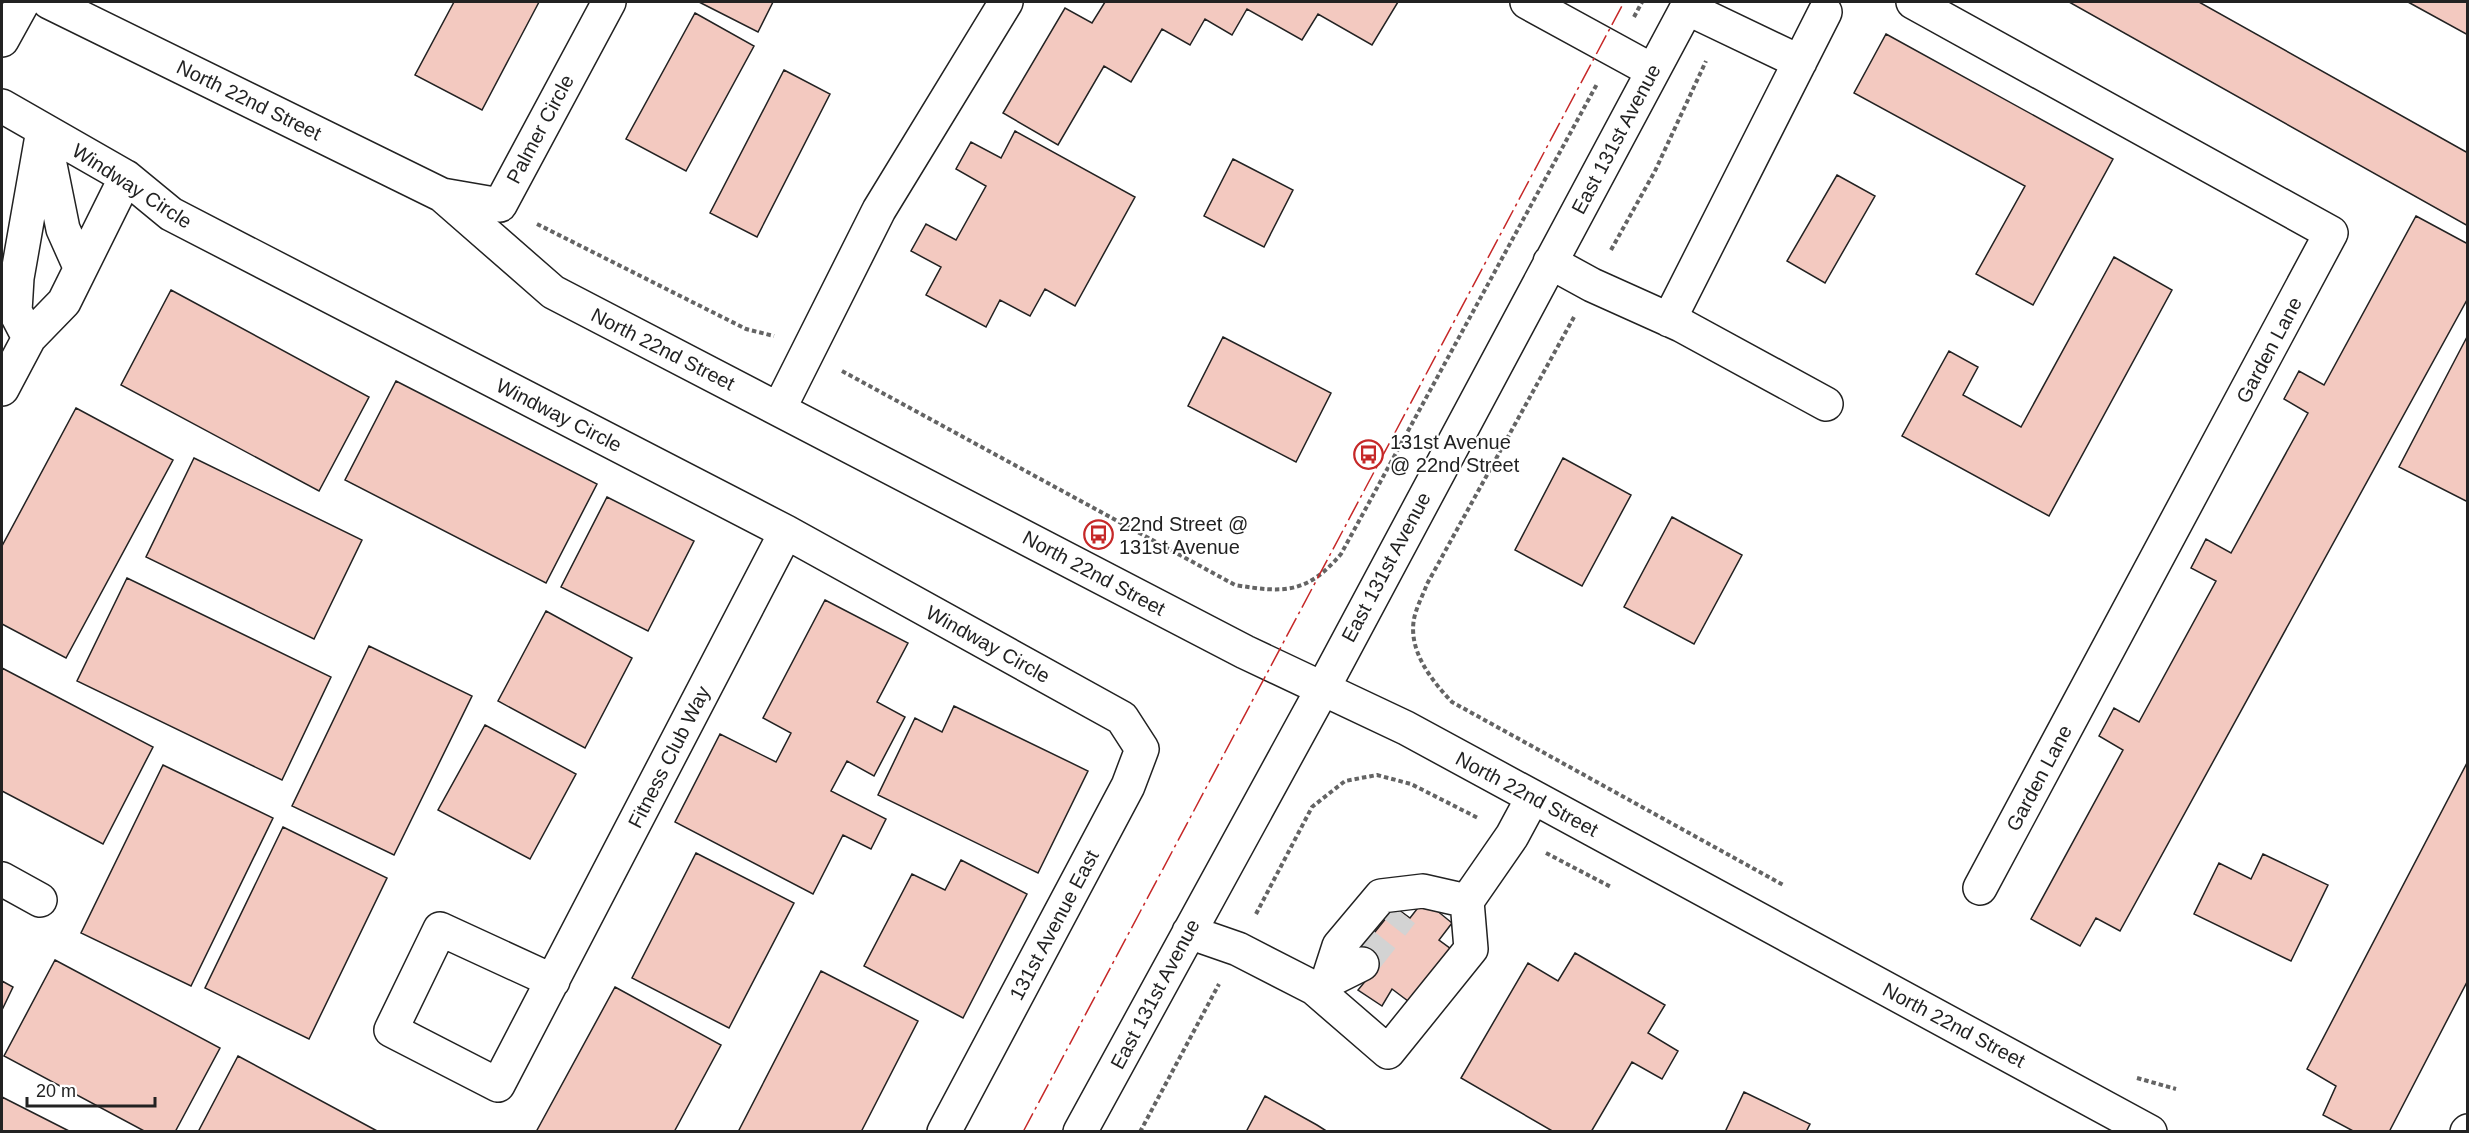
<svg xmlns="http://www.w3.org/2000/svg" width="2469" height="1133" viewBox="0 0 2469 1133" font-family="Arial,sans-serif">
  <style>
    .building { fill: #f3c9c0; stroke: #222; stroke-width: 1.5 }
    .lines { fill: none; stroke-linecap: round; stroke-linejoin: round }
    .minor-tunnel { stroke: #d3d3d3; stroke-width: 33; stroke-dasharray: 33 16; stroke-linecap: butt }
    .minor-casing { stroke: #222; stroke-width: 36 }
    .path { stroke: #646464; stroke-width: 4; stroke-dasharray: 4.5 3; stroke-linecap: butt }
    .minor { stroke: #fff; stroke-width: 33 }
    .power { stroke: #c62828; stroke-width: 1.5; stroke-dasharray: 21 4.5 3 4.5; stroke-linecap: butt }
    .labels { text-anchor: middle; dominant-baseline: central; stroke-width: 4.5; stroke-linejoin: round; paint-order: stroke }
    .street-label { font-size: 20px; fill: #222; stroke: #fff }
    .poi-label { font-size: 20px; fill: #222; stroke: #fff; text-anchor: start }
  </style>
  <rect width="100%" height="100%" fill="#fff"/>
  <path class="building" d="M454,2h85l-57,108 -67,-35z
    M699,2h74l-15,30z
    M1105,2h293l-26,43 -54,-31 -16,26 -55,-31 -15,26 -27,-16 -15,26 -28,-16 -31,53 -27,-16 -46,79 -55,-32 62,-105 27,15z
    M2069,2h130l269,151v73z
    M2408,2h60v33z
    M695,13l59,33 -68,125 -60,-32z
    M1886,34l227,125 -80,146 -57,-31 49,-88 -171,-93z
    M784,70l46,24 -73,143 -47,-24z
    M1015,131l120,66 -60,109 -30,-17 -15,27 -30,-16 -14,27 -60,-32 15,-28 -30,-16 15,-27 30,16 30,-54 -30,-17 15,-27 30,16z
    M1233,159l60,31 -29,57 -60,-31z
    M1837,175l38,21 -50,87 -38,-22z
    M2416,216l52,28v54l-348,633 -24,-13 -16,28 -49,-27 92,-169 -24,-14 15,-28 25,14 77,-141 -25,-13 15,-29 25,14 77,-140 -24,-14 15,-28 25,14z
    M2114,257l58,33 -123,226 -147,-80 47,-85 29,16 -15,28 58,32z
    M171,290l198,107 -50,94 -198,-106z
    M2468,335v167l-69,-35z
    M1223,337l108,56 -35,69 -108,-56z
    M396,381l201,103 -51,99 -201,-103z
    M76,408l97,52 -107,198 -64,-34v-78z
    M194,458l168,82 -48,99 -168,-82z
    M1563,458l68,37 -49,91 -67,-36z
    M607,497l87,44 -46,90 -87,-44z
    M1672,517l70,38 -48,89 -70,-37z
    M127,578l204,99 -49,103 -205,-99z
    M825,600l83,43 -31,59 28,15 -31,59 -27,-15 -16,30 55,28 -15,30 -28,-14 -30,59 -138,-72 45,-88 56,28 15,-29 -28,-15z
    M546,611l86,47 -47,90 -87,-47z
    M369,646l103,50 -78,159 -102,-49z
    M2,668l151,79 -50,97 -101,-53z
    M954,706l134,65 -50,102 -160,-78 37,-77 27,14z
    M485,725l91,49 -46,85 -92,-49z
    M2468,761v219l-79,152h-34l-32,-17 13,-29 -29,-17z
    M163,765l110,53 -82,168 -110,-53z
    M283,827l104,51 -78,161 -104,-51z
    M696,853l98,50 -65,125 -97,-50z
    M2263,854l65,31 -37,76 -97,-47 25,-51 32,16z
    M961,860l66,34 -64,124 -99,-52 48,-92 33,16z
    M1424,900l28,23 -13,17 12,9 -43,52 -16,-12 -10,17 -24,-16 14,-17 -18,-15 41,-51 15,11z
    M1575,953l90,52 -17,28 30,18 -16,28 -30,-17 -41,70h-37l-93,-54 67,-115 30,18z
    M55,960l165,88 -45,84h-29l-142,-76z
    M821,971l97,50 -57,111h-123z
    M2,981l11,6 -11,23z
    M615,987l106,58 -47,87h-138z
    M238,1056l141,76h-181z
    M1744,1092l66,32 -4,8h-81z
    M1265,1096l52,29 11,7h-82z
    M2,1097l69,35h-69z"/>
  <g class="lines">
    <path class="minor-tunnel" d="M1362,964l40,-51"/>
    <defs>
      <path id="minor" d="M49,2l393,193 111,97 692,360 161,76 744,404
        M1527,2l126,69
        M1913,2l418,231 -351,655
        M1687,8l113,54
        M2,40l21,-38
        M2,106l124,71 45,37 615,318 336,186 20,31 -14,37 -184,346
        M442,195l58,10 109,-203
        M1550,262l42,23 89,40 145,79
        M1669,320l156,-308
        M29,338l-14,-27 2,-33 26,-148 20,99 17,38
        M2,389l27,-51 35,-36 62,-125
        M779,409l100,-199 127,-208
        M2,879l38,21
        M1189,932l49,17 76,39 74,64 83,-103 -4,-48 45,-65 21,-39
        M553,981l-113,-52 -49,101 107,55 288,-553
        M1327,983l12,-37 42,-50 42,-5 44,10
        M1316,987l46,-23
        M1080,1132l242,-442 368,-688
        M2467,1132l1,-1"/>
    </defs>
    <use href="#minor" class="minor-casing"/>
    <path class="path" d="M1634,17l8,-15
      M537,224l209,105 28,7
      M1611,250l44,-79 51,-110
      M1574,317l-147,267c-4,11 -11,24 -13,35 -6,32 18,62 38,83l333,184
      M842,371l393,214c49,8 72,9 106,-31l256,-470
      M1546,853l65,34
      M1256,914l56,-107 33,-26 32,-6 34,9 67,34
      M2137,1078l39,11
      M1140,1132l79,-148"/>
    <use href="#minor" class="minor"/>
    <path class="power" d="M1023,1132l601,-1130"/>
  </g>
  <defs>
    <symbol id="bus-ring" viewBox="-11 -11 22 22"><circle r="9.5" fill="#fff" stroke="#c62828" stroke-width="1.5"/><path d="M-5-6H5V4H4V6H2V4H-2V6H-4V4H-5ZM-3.5-4V0h7V-4ZM-3.5 1.2v1.5H-2V1.2ZM2 1.2v1.5H3.5V1.2Z" fill="#c62828"/></symbol>
  </defs>
  <g fill-rule="evenodd">
    <use href="#bus-ring" x="1352" y="438" width="33" height="33"/>
    <use href="#bus-ring" x="1082" y="518" width="33" height="33"/>
  </g>
  <g class="labels">
    <g class="street-label">
      <text transform="translate(249 100) rotate(26)">North 22nd Street</text>
      <text transform="translate(540 129) rotate(-62)">Palmer Circle</text>
      <text transform="translate(1616 139) rotate(-62)">East 131st Avenue</text>
      <text transform="translate(132 186) rotate(33)">Windway Circle</text>
      <text transform="translate(663 349) rotate(27)">North 22nd Street</text>
      <text transform="translate(2269 350) rotate(-62)">Garden Lane</text>
      <text transform="translate(559 415) rotate(27)">Windway Circle</text>
      <text transform="translate(1386 567) rotate(-62)">East 131st Avenue</text>
      <text transform="translate(1094 573) rotate(28)">North 22nd Street</text>
      <text transform="translate(988 644) rotate(29)">Windway Circle</text>
      <text transform="translate(669 757) rotate(-63)">Fitness Club Way</text>
      <text transform="translate(2039 778) rotate(-62)">Garden Lane</text>
      <text transform="translate(1527 794) rotate(28)">North 22nd Street</text>
      <text transform="translate(1054 925) rotate(-62)">131st Avenue East</text>
      <text transform="translate(1155 994) rotate(-62)">East 131st Avenue</text>
      <text transform="translate(1954 1025) rotate(28)">North 22nd Street</text>
    </g>
    <g class="poi-label">
      <text x="1390" y="442">131st Avenue<tspan x="1390" dy="23">@ 22nd Street</tspan></text>
      <text x="1119" y="524">22nd Street @<tspan x="1119" dy="23">131st Avenue</tspan></text>
    </g>
  </g>
  <rect width="2469" height="1133" fill="none" stroke="#222222" stroke-width="6"/>
  <path d="M27 1097v9h128v-9" fill="none" stroke="#222222" stroke-width="3"/>
  <text x="36" y="1097" font-size="18" fill="#222222" stroke="#ffffff" stroke-width="4.5" paint-order="stroke">20 m</text>
</svg>
